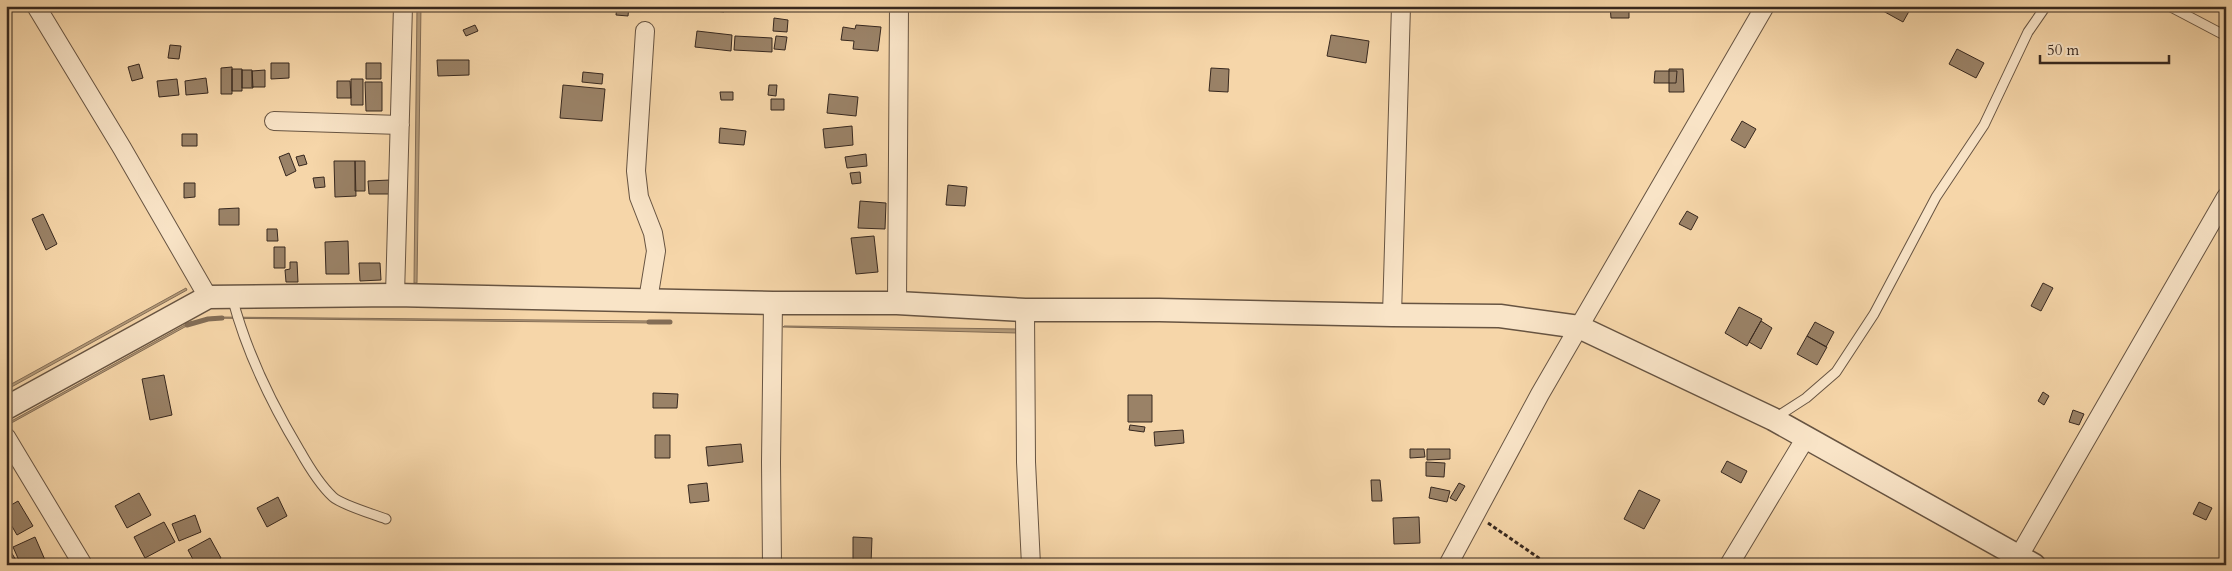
<svg xmlns="http://www.w3.org/2000/svg" width="2232" height="571" viewBox="0 0 2232 571" font-family="Cardo,serif">
  <style>
    .water { fill: #b59b7a; stroke: #836d56 }
    .lines { fill: none; stroke-linecap: round; stroke-linejoin: round }
    .stream { stroke: #836d56; stroke-width: 5 }
    .building { fill: #9a8267; stroke: #37281f }
    .service-casing { stroke: #675442; stroke-width: 11 }
    .minor-casing { stroke: #675442; stroke-width: 20 }
    .tertiary-casing { stroke: #675442; stroke-width: 25 }
    .path { stroke: #37281f; stroke-width: 3; stroke-dasharray: 4 2.5; stroke-linecap: butt }
    .service { stroke: #f9e4c7; stroke-width: 9 }
    .minor { stroke: #f9e4c7; stroke-width: 18 }
    .tertiary { stroke: #f9e4c7; stroke-width: 22 }
  </style>
  <rect width="100%" height="100%" fill="#f6d6a9"/>
  <filter id="stains"><feTurbulence type="fractalNoise" baseFrequency=".004" numOctaves="4"/><feColorMatrix values="0 0 0 0 .2 0 0 0 0 .09 0 0 0 0 .02 0 0 0 .5 -.17"/></filter>
  <radialGradient id="worn" r=".72"><stop offset=".6" stop-color="#630" stop-opacity="0"/><stop offset="1" stop-color="#630" stop-opacity=".3"/></radialGradient>
  <path class="water" d="M417,6h4l-4,277h-3z
    M186,288l1,2 -181,100v-3z
    M215,317l438,4 1,2 -449,-5z
    M192,321v2l-186,103v-2z
    M784,326l233,3v4l-234,-6z"/>
  <g class="lines">
    <path class="stream" d="M649,322h21
      M187,325l21,-6 14,-1"/>
  </g>
  <path class="building" d="M617,6h12l-1,10 -12,-1z
    M697,6h28l-1,6 -27,-3z
    M1610,6h19v12h-18z
    M1874,6h38l-9,16z
    M774,18l14,2 -1,12 -14,-1z
    M475,25l3,6 -12,5 -3,-6z
    M856,25l25,2 -3,24 -25,-2 1,-8 -13,-1 2,-13 12,2z
    M697,31l35,4 -1,16 -36,-4z
    M1331,35l38,6 -3,22 -39,-7z
    M735,36l37,2v14l-38,-2z
    M776,36l11,1 -2,13 -11,-1z
    M170,45l11,1 -2,13 -11,-1z
    M1957,49l27,14 -8,15 -27,-14z
    M437,60h32v15l-31,1z
    M271,63h18v15l-18,1z
    M366,63h15v16h-15z
    M139,64l4,14 -11,3 -4,-14z
    M232,67v27h-11v-26z
    M1211,68l18,1 -1,23 -19,-1z
    M232,69h10v22h-10z
    M1669,69h14l1,23h-15z
    M242,70h10l1,18h-11z
    M265,70v17h-13v-16z
    M1655,71h22l-1,12h-22z
    M583,72l20,2 -1,10 -20,-2z
    M206,78l2,15 -22,2 -1,-14z
    M177,79l2,16 -20,2 -2,-16z
    M351,79h12v26h-12z
    M337,81h13l1,17h-14z
    M365,82h17v29h-16z
    M563,85l42,4 -3,32 -42,-3z
    M769,85h8l-1,11 -8,-1z
    M720,92h13v8h-12z
    M829,94l29,3 -2,19 -29,-3z
    M771,99h13v11h-13z
    M1742,121l14,8 -11,19 -14,-8z
    M852,126l1,19 -28,3 -2,-19z
    M720,128l26,3 -2,14 -25,-2z
    M182,134h15v12h-15z
    M289,153l7,18 -10,5 -7,-19z
    M866,154l1,12 -20,2 -2,-11z
    M304,155l3,9 -8,2 -3,-9z
    M334,161h21l1,35 -21,1z
    M355,161h10v30h-10z
    M860,172l1,11 -9,1 -2,-11z
    M324,177l1,10 -10,1 -2,-10z
    M390,180v14h-21l-1,-13z
    M184,183h11v14l-11,1z
    M948,185l19,2 -2,19 -19,-1z
    M860,201l26,2 -1,26 -27,-1z
    M239,208v17h-20v-16z
    M1687,211l11,6 -7,13 -12,-6z
    M43,214l14,30 -11,6 -14,-31z
    M267,229h10l1,12h-11z
    M874,236l4,36 -22,2 -5,-36z
    M348,241l1,33h-23l-1,-32z
    M274,247h11v21h-11z
    M290,262h7l1,20h-12l-1,-12 5,-1z
    M359,263h21l1,17 -21,1z
    M2043,283l10,5 -12,23 -10,-5z
    M1739,307l23,12 -15,27 -22,-13z
    M1761,321l11,7 -11,21 -12,-7z
    M1815,322l19,10 -8,15 -19,-11z
    M1807,336l20,11 -10,18 -20,-11z
    M164,375l8,40 -22,5 -8,-41z
    M2043,392l6,4 -5,9 -6,-4z
    M653,393l25,1 -1,14h-24z
    M1128,395h24v27h-24z
    M2073,410l11,4 -5,11 -10,-3z
    M1130,425l15,2 -1,5 -15,-2z
    M1183,430l1,13 -29,3 -1,-14z
    M655,435h15v23h-15z
    M741,444l2,18 -35,4 -2,-19z
    M1410,449h14l1,8 -15,1z
    M1427,449h23v10l-23,1z
    M1727,461l20,10 -6,12 -20,-11z
    M1426,462l19,1 -1,14 -18,-1z
    M1371,480h9l2,21h-10z
    M707,483l2,18 -19,2 -2,-18z
    M1459,483l6,3 -9,15 -6,-3z
    M1431,487l19,4 -3,11 -18,-4z
    M1639,490l21,10 -16,29 -20,-10z
    M139,493l12,22 -24,13 -12,-22z
    M278,497l9,19 -20,11 -10,-19z
    M18,501l15,25 -16,9 -11,-19v-8z
    M2199,502l13,6 -6,12 -13,-6z
    M195,515l6,17 -22,9 -7,-17z
    M1419,517l1,26 -26,1 -1,-26z
    M164,522l11,20 -30,16 -11,-21z
    M35,537l10,23 -10,5h-14l-8,-18z
    M853,537l19,1 -1,26 -18,-1z
    M210,538l11,20 -11,7h-14l-8,-15z
    M10,550l7,12 -11,3v-14z"/>
  <g class="lines">
    <defs>
      <path id="service" d="M2169,6l57,30
        M232,297c14,54 39,106 68,154 9,16 19,33 33,46 9,8 40,17 53,22
        M1775,418l31,-20 30,-26 38,-58 62,-117 48,-72 44,-93 18,-26"/>
      <path id="minor" d="M36,6l86,142 86,149
        M645,31l-9,140 3,26 14,36 3,18 -8,49
        M274,121l126,4
        M395,295l8,-289
        M897,303l2,-297
        M1025,310l1,152 5,103
        M1392,315l9,-309
        M6,437l77,128
        M2019,556l207,-359
        M772,565l-1,-103 2,-159
        M1448,565l92,-171 225,-388
        M1729,565l76,-126"/>
      <path id="tertiary" d="M6,408l202,-111 187,-2 378,8h124l128,7h134l233,5 108,1 79,11 194,92 261,146"/>
    </defs>
    <use href="#service" class="service-casing"/>
    <use href="#minor" class="minor-casing"/>
    <use href="#tertiary" class="tertiary-casing"/>
    <path class="path" d="M1488,523l61,42"/>
    <use href="#service" class="service"/>
    <use href="#minor" class="minor"/>
    <use href="#tertiary" class="tertiary"/>
  </g>
  <rect width="2232" height="571" fill="none" stroke="#f6d6a9" stroke-width="25"/>
  <rect x="8" y="8" width="2217" height="556" fill="none" stroke="#37281f" stroke-width="2.5"/>
  <rect x="12" y="12" width="2207" height="546" fill="none" stroke="#37281f"/>
  <path d="M2040 55v8h129v-8" fill="none" stroke="#37281f" stroke-width="2.5"/>
  <text x="2047" y="55" font-size="15" fill="#37281f" stroke="#f9e4c7" stroke-width="4" paint-order="stroke">50 m</text>
  <rect width="100%" height="100%" filter="url(#stains)"/>
  <rect width="100%" height="100%" fill="url(#worn)"/>
</svg>
